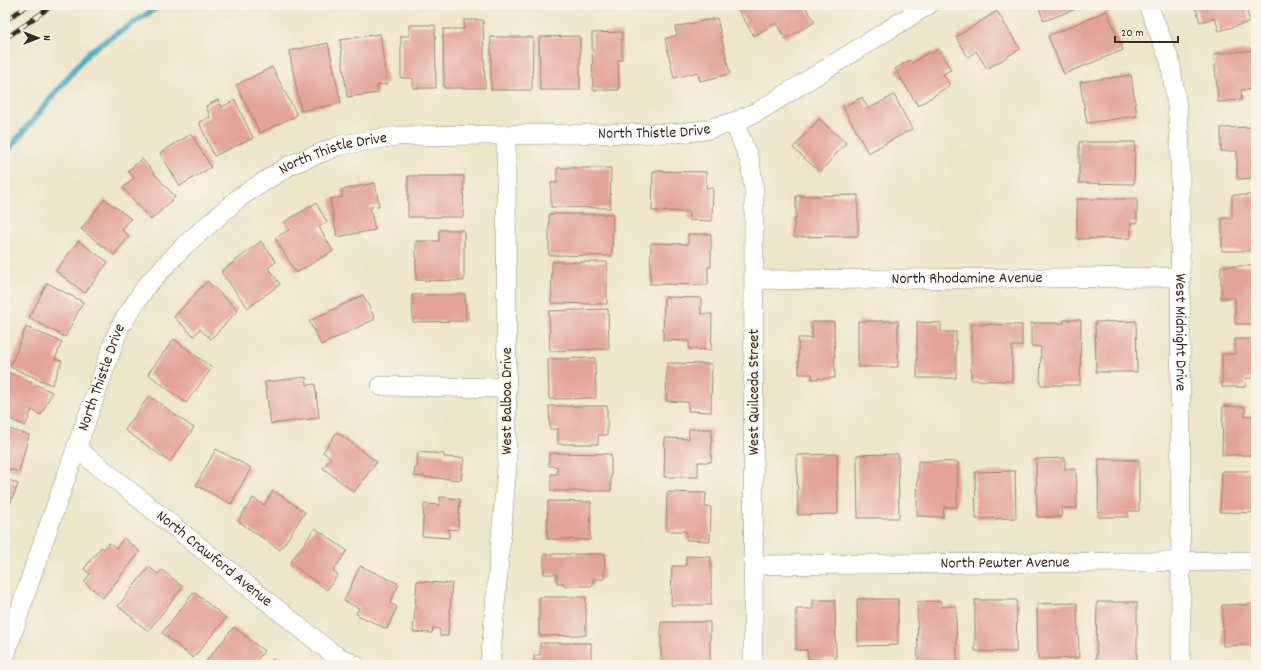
<svg xmlns="http://www.w3.org/2000/svg" width="1261" height="670" viewBox="0 0 1261 670" font-family="Dekko,sans-serif">
  <style>
    .lines { fill: none; stroke-linecap: round; stroke-linejoin: round }
    .stream { stroke: #42a9c1; stroke-width: 6 }
    .building { fill: #e3a39a }
    .street-casing { stroke: #948874; stroke-width: 20 }
    .street { stroke: #fff; stroke-width: 19 }
    .rail-casing { stroke: #3b2a1e; stroke-width: 4.5 }
    .rail { stroke: #f7f3e8; stroke-width: 3; stroke-dasharray: 9; stroke-linecap: butt }
    .labels { text-anchor: middle; dominant-baseline: central; stroke-width: 3; stroke-linejoin: round; paint-order: stroke }
    .street-label { font-size: 16px; fill: #3b2a1e; stroke: #f7f3e8 }
  </style>
  <rect width="100%" height="100%" fill="#f7f3e8"/>
  <filter id="ink" filterUnits="userSpaceOnUse"><feTurbulence type="fractalNoise" baseFrequency=".025" numOctaves="2"/><feDisplacementMap in="SourceGraphic" scale="8" xChannelSelector="R" yChannelSelector="G"/><feConvolveMatrix kernelMatrix="1 2 1 2 8 2 1 2 1" color-interpolation-filters="sRGB"/></filter>
  <filter id="wash" filterUnits="userSpaceOnUse"><feTurbulence type="fractalNoise" baseFrequency=".012" numOctaves="4" result="noise"/><feDisplacementMap in="SourceGraphic" scale="16" xChannelSelector="R" yChannelSelector="G"/><feGaussianBlur stdDeviation="0.9" result="paint"/><feColorMatrix in="noise" values="0 0 0 0 0 0 0 0 0 0 0 0 0 0 0 0 0 1.4 0 .05"/><feComposite in="paint" operator="in"/></filter>
  <g filter="url(#wash)">
    <rect width="100%" height="100%" fill="#eee6cb"/>
    <g class="lines">
      <path class="stream" d="M5,154l85,-103 71,-46"/>
    </g>
    <g id="blocks">
      <path class="building" d="M735,5h57l1,3 5,-3h6l11,17 -30,17 -9,-16 -22,13z
        M1038,5h48l-42,16z
        M1195,5h50l5,17 -31,9 -4,-13 -15,4z
        M997,11l23,38 -33,20 -11,-18 -8,6 -12,-20z
        M1107,11l16,39 -59,24 -16,-38z
        M717,18l13,56 -30,7 -2,-9 -24,6 -9,-39 12,-4 -2,-8z
        M464,20h19l2,68h-41l-1,-59h21z
        M409,25h26l1,63h-23v-10h-12v-42h8z
        M622,32v28h-4l1,30h-26l-1,-57z
        M380,34l7,50 -10,1 1,8 -31,4 -7,-57z
        M580,36v54h-40l-1,-53z
        M491,37h42l-1,53h-41z
        M328,43l13,60 -40,8 -12,-60z
        M938,49l13,21 -8,4 7,11 -32,21 -23,-37 15,-9 2,3 17,-11 2,2z
        M1256,50v39l-15,1 1,10 -24,2 -4,-48z
        M272,67l25,48 -37,18 -24,-48z
        M1131,75l6,41 -50,7 -7,-41z
        M894,95l18,34 -44,24 -25,-46 19,-10 6,12z
        M218,100l4,7 13,-7 18,38 -39,18 -15,-34 11,-5 -4,-11z
        M819,119l27,24 -26,29 -27,-24z
        M1256,127v51l-19,1v-28h-16v-23z
        M191,134l20,33 -31,19 -20,-33z
        M1079,142h56l-1,42 -55,-1z
        M142,159l33,38 -24,23 -28,-32 11,-10 -6,-7z
        M557,168h54l-1,40 -59,-1v-24h6z
        M653,171l53,1v16h7l-1,33 -23,-1v-8l-37,-1z
        M408,176h56l-1,41h-55z
        M375,183l4,23 -9,1 5,23 -38,7 -7,-38 12,-2 -1,-7z
        M858,195v41l-64,1v-18h2v-23z
        M1232,195h24v56h-34v-33h10z
        M105,199l26,20 -9,11 7,6 -15,19 -33,-26z
        M1077,199h60v24h-6v15l-54,1z
        M316,203l11,19 -8,5 14,24 -37,22 -21,-35 14,-8 -5,-8z
        M549,214h64l-1,42 -63,-1z
        M439,230h25v51l-48,-1v-39h23z
        M688,234h23v33h-3v18l-58,-1 1,-41 37,1z
        M78,241l30,21 -23,31 -29,-22z
        M261,241l15,21 -8,6 12,16 -32,24 -27,-36z
        M552,262h55v42l-56,-1z
        M1221,266h35v58h-21v-26h-14z
        M207,281l31,29 -27,29 -11,-10 -6,7 -20,-19z
        M47,283l36,19 -18,35 -36,-19z
        M465,294l1,27 -53,1 -1,-27z
        M363,295l12,24 -54,26 -12,-24z
        M664,297l37,1v16h11l-1,36 -22,-1v-8l-26,-1z
        M608,309l1,40 -59,2 -1,-40z
        M1064,320h17l-1,65h-40l1,-38 -10,-1v-23h33z
        M858,321h40v46h-40z
        M1136,321l1,51h-41l-1,-50z
        M812,322h22l1,56 -23,1v-5h-13l-1,-36h14z
        M917,322l24,1v9h15v46h-39z
        M971,324l51,1v21h-10v35l-41,-1z
        M26,327l36,15 -7,17 7,2 -10,24 -42,-18z
        M174,339l38,29 -26,35 -38,-29z
        M1235,339h21v39h-10l-1,9h-23v-33h13z
        M595,358l1,40 -47,1 -1,-40z
        M667,363l45,1 -1,48 -23,-1v-9l-22,-1z
        M8,372l44,20 -11,23 -9,-5 -7,16 -20,-9v-39z
        M306,377l1,8 8,-1 4,34 -48,6 -6,-42z
        M149,396l45,32 -24,34 -45,-32z
        M549,406h58v29h-9v9h-40v-15h-8z
        M1223,406l22,1v9h11v39h-34z
        M5,428l24,7 -10,37 -14,-4z
        M689,429h23l-1,33h-13v15h-34l1,-39 24,1z
        M337,432l40,30 -23,30 -31,-24 8,-10 -8,-6z
        M216,449l35,19 -20,36 -35,-19z
        M418,452l26,2v3l20,1 -3,22 -47,-4 1,-8h2z
        M549,453l62,1v37h-60v-17h6v-8h-8z
        M837,454l1,60 -40,1 -1,-60z
        M898,454l1,64h-41l-1,-63z
        M1065,458v11h11l1,39h-16l1,9h-25l-1,-58z
        M1099,459l40,1v51h-11v6h-30z
        M918,461l40,1 -1,45h-13l-1,10 -26,-1z
        M1015,471l1,47 -40,1 -1,-47z
        M1222,471h34v42l-36,-1z
        M5,478l13,6 -13,33z
        M273,490l32,22 -25,38 -42,-29 15,-23 11,7z
        M667,492l39,1 -1,14h6l-1,34 -24,-1v-9h-20z
        M440,497l20,2 -2,31 -9,-1v9l-27,-2 2,-32 16,1z
        M548,501l43,1 -1,38 -43,-1z
        M315,528l32,23 -14,20 5,4 -11,15 -37,-27z
        M124,538l16,14 -37,46 -19,-16 6,-8 -6,-5 17,-22 3,2 5,-6 7,5z
        M544,554h61l-1,25h-11v7h-29v-3h-7v-9h-13z
        M686,556l25,1v48h-40l1,-39h14z
        M360,566l39,18 -9,19 7,4 -10,22 -31,-15 3,-6 -15,-7z
        M149,567l9,7 4,-4 21,17 -35,44 -30,-25z
        M417,581l35,3 -4,52h-8v-7l-7,-1 -1,5 -19,-1z
        M194,592l32,26 -33,40 -31,-25z
        M539,597h47v38l-47,1z
        M857,599h41v46l-40,1z
        M813,600h22l1,59h-28l-1,-9h-11v-41h17z
        M975,600h42l-1,52 -41,-1z
        M941,601v6l15,-1 1,55 -39,1 -1,-60z
        M1097,602h40v61l-41,-1z
        M1077,603l2,55 -41,1 -1,-55z
        M1256,604v41l-33,1 -1,-41z
        M661,622h49v43h-26v-3h-23z
        M234,627l30,24 -11,14h-50z
        M540,643h51v22h-57v-10h6z
        M273,659l8,6h-13z
        M1228,663h28v2h-28z"/>
    </g>
  </g>
  <g filter="url(#ink)">
    <use href="#blocks" fill-opacity="0" stroke="#948874" stroke-width="1"/>
    <g class="lines">
      <defs>
        <g id="street">
          <path id="s1" d="M1148,5l22,56 7,45 3,39 1,520"/>
          <path d="M734,122l16,39 4,30 -1,474"/>
          <path id="s2" d="M754,280l426,-3"/>
          <path d="M381,386l126,2"/>
          <path id="s3" d="M76,448l257,206 22,11"/>
          <path id="s4" d="M754,565l502,-4"/>
          <path id="s5" d="M5,656l30,-91 84,-237 28,-43 37,-39 56,-49 50,-32 51,-20 56,-9 281,-3 27,-3 29,-8 25,-11 169,-106"/>
          <path d="M490,665l17,-198 -1,-332"/>
        </g>
      </defs>
      <use href="#street" class="street-casing"/>
      <use href="#street" class="street"/>
      <defs>
        <path id="rail" d="M5,21l23,-16
          M5,39l48,-34"/>
      </defs>
      <use href="#rail" class="rail-casing"/>
      <use href="#rail" class="rail"/>
    </g>
  </g>
  <g class="labels">
    <g class="street-label">
      <text stroke="none"><textPath href="#s5" startOffset="955">North Thistle Drive</textPath></text>
      <text stroke="none"><textPath href="#s5" startOffset="631">North Thistle Drive</textPath></text>
      <text stroke="none"><textPath href="#s2" startOffset="213">North Rhodamine Avenue</textPath></text>
      <text stroke="none"><textPath href="#s1" startOffset="332">West Midnight Drive</textPath></text>
      <text stroke="none"><textPath href="#s5" startOffset="295">North Thistle Drive</textPath></text>
      <text transform="translate(754 392) rotate(-90)">West Quilceda Street</text>
      <text transform="translate(507 401) rotate(-90)">West Balboa Drive</text>
      <text stroke="none"><textPath href="#s3" startOffset="177">North Crawford Avenue</textPath></text>
      <text stroke="none"><textPath href="#s4" startOffset="251">North Pewter Avenue</textPath></text>
    </g>
  </g>
  <rect width="1261" height="670" fill="none" stroke="#f7f3e8" stroke-width="20"/>
  <g transform="translate(38 38) rotate(90)" stroke="#f7f3e8" stroke-width="3" paint-order="stroke">
  <path d="M0-3L7 15L0 10L-7 15Z" fill="#3b2a1e"/>
  <text y="-6" font-size="11" font-weight="bold" text-anchor="middle" fill="#3b2a1e">N</text>
  </g>
  <path d="M1115 36v6h63v-6" fill="none" stroke="#3b2a1e" stroke-width="2"/>
  <text x="1121" y="36" font-size="12" fill="#3b2a1e" stroke="#f7f3e8" stroke-width="3" paint-order="stroke">20 m</text>
</svg>
